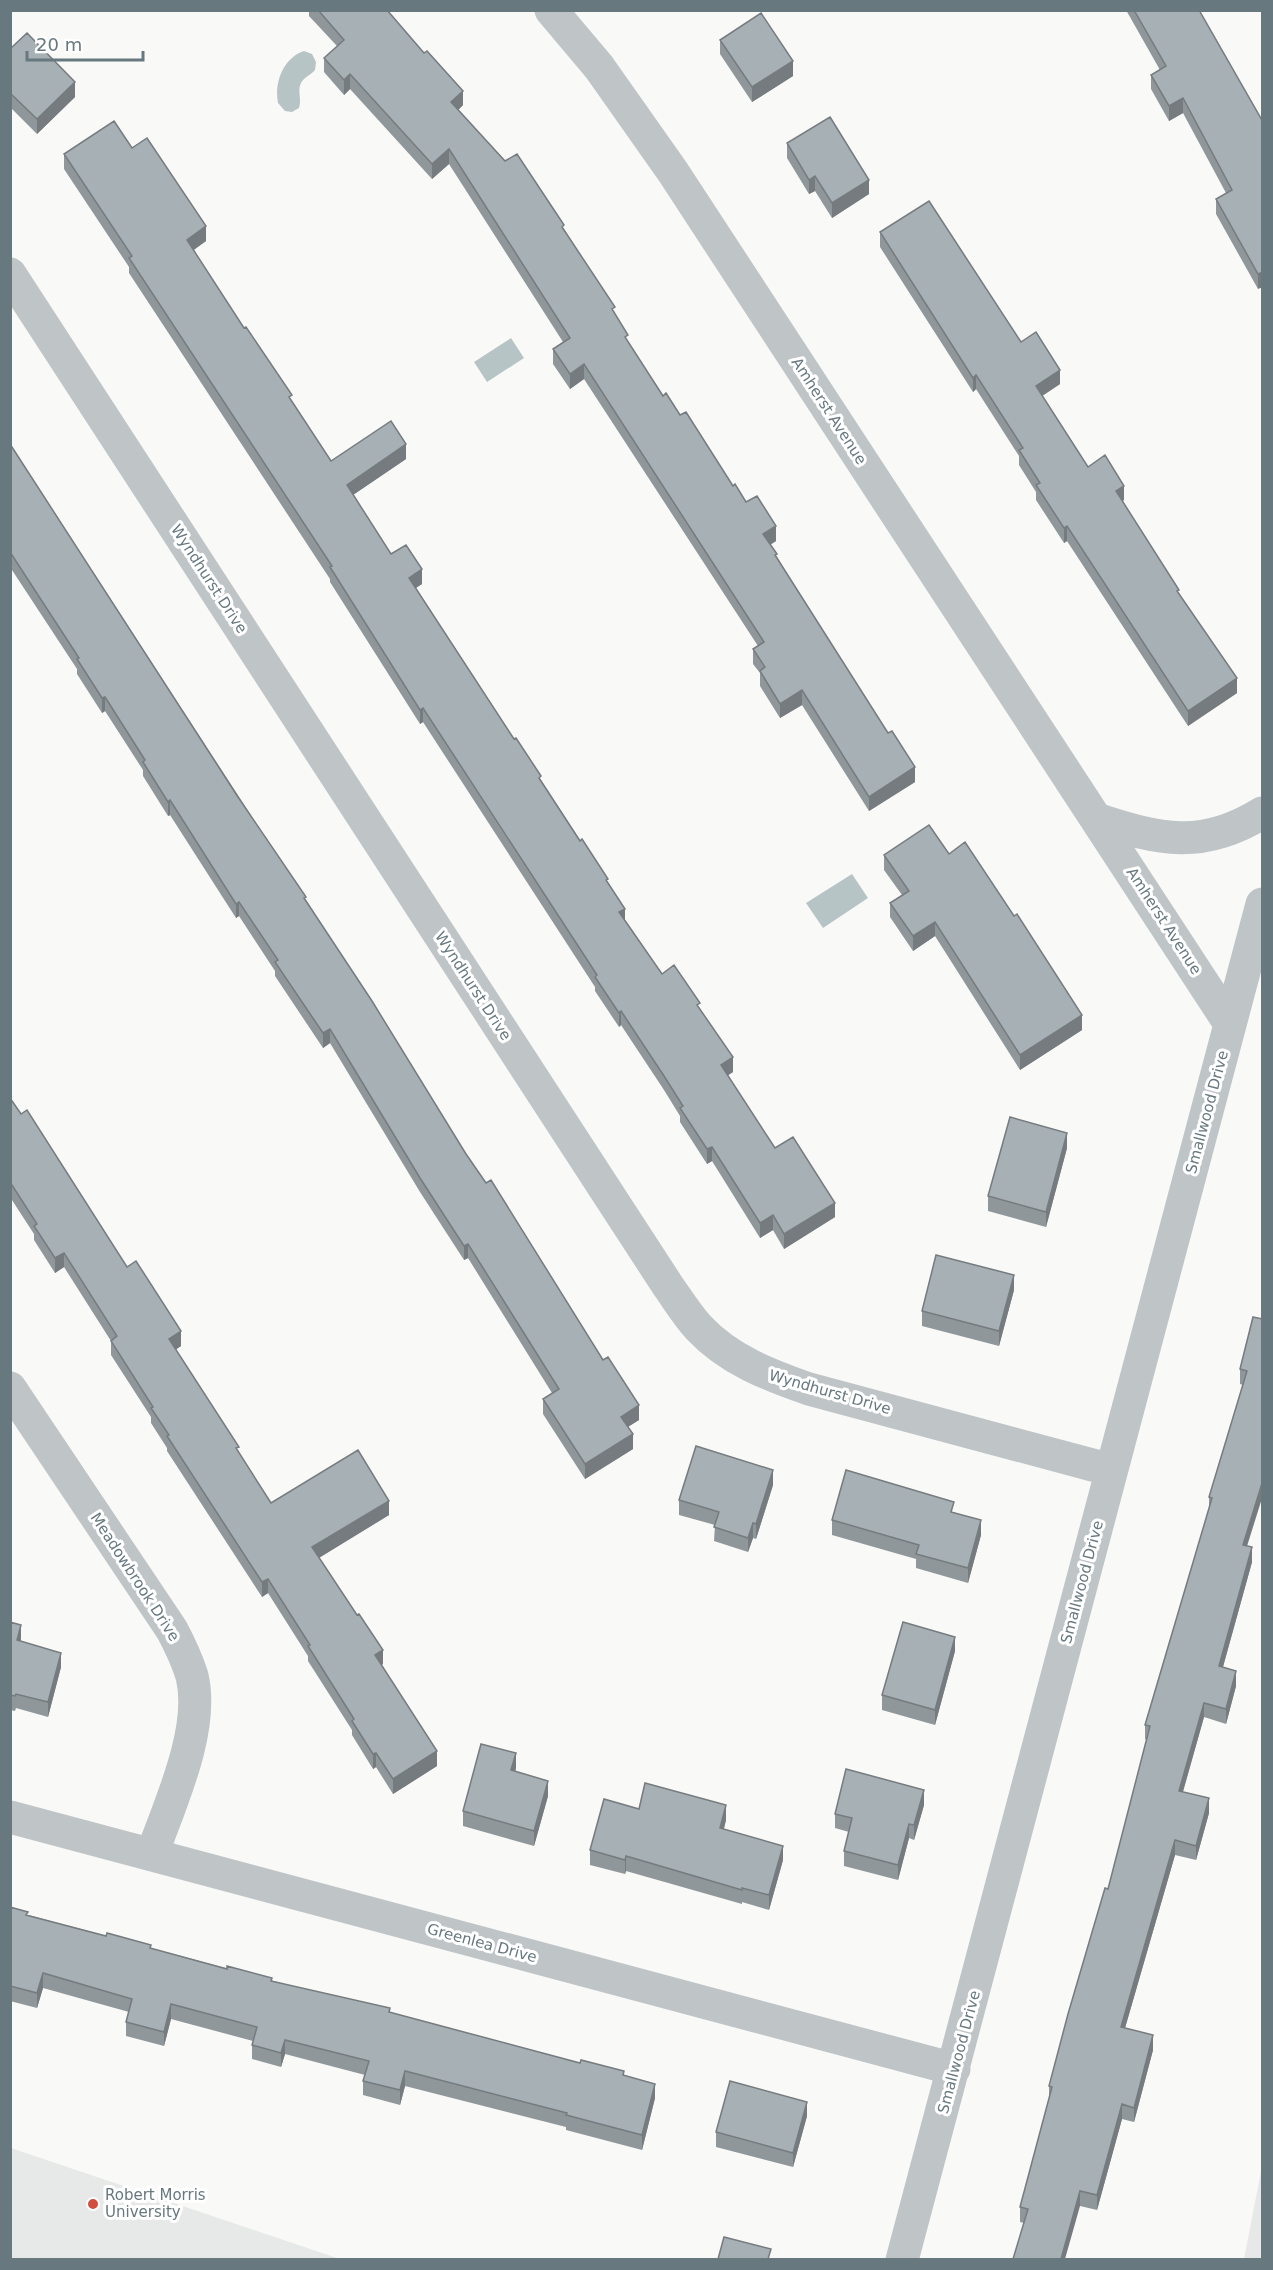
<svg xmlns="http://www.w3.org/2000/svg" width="1273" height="2270" viewBox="0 0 1273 2270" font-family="'DejaVu Sans',sans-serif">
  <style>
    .built { fill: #e7e9e8 }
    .water { fill: #b7c4c6 }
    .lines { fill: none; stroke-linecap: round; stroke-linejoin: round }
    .minor { stroke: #bfc4c7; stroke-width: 33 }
    .wall { fill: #90979b }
    .shaded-wall { fill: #757b7e }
    .building { fill: #a7b0b4; stroke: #757b7e; stroke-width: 1.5 }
    .poi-dot { fill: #d14e40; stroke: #fff; stroke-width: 2 }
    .labels { text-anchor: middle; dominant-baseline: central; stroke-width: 6; stroke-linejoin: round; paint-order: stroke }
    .street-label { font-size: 15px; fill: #67787f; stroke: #fff }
    .poi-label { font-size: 15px; fill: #67787f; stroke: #fff; text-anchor: start }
  </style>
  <rect width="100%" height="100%" fill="#f9f9f8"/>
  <path class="built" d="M11,2148l329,111h-329z
    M1262,2166v93h-18z"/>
  <path class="water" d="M304,51l8,3 4,8 -1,8c-4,5 -11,7 -14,13 -4,8 1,16 -2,25l-7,4 -7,-1 -7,-8c-4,-20 5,-45 26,-52z
    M511,338l13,20 -37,24 -13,-20z
    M852,874l16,24 -45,30 -17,-25z"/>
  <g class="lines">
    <path class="minor" d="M551,10l48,57 74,105 557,852
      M10,274l658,1012c10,14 19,29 31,42 30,32 70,47 110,61l302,81
      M1096,819c64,21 106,31 166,-6
      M10,1388l162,242c8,15 15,30 20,46 13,53 -22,128 -40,178
      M10,1817l944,252
      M902,2260l360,-1356"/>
  </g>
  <path class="wall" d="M309,10h78l76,95 -5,5 106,119 51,86 13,28 35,53 17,19 53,71 43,55 -6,4 7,12 138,225 -46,29 -67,-106 -22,13 -20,-32v-13l-7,-9v-15l5,-3 -174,-267 -14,10 -17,-25v-15l10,-7 -114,-178 -17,15 -82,-90 -6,6 -20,-23v-14l13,-12 -28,-30z
    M1126,10h73l64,112 -5,167 -42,-75v-15l10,-6 -43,-80 -14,8 -18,-32v-14l9,-5z
    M720,40l73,36 -41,26 -32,-48z
    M10,49l65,48 -38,37 -27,-27z
    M787,143l82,51 -37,24 -17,-27 -6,3 -22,-36z
    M132,148l74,93 -13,9 138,211 75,-2 -53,36 38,59 31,30 -6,4 192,295 17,37 37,54 38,35 33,63 -6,3 48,73 60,69 -51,32 -11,-19 -13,8 -48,-77 -5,3 -27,-42v-6l-16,-26 -43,-65 -2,2 -24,-36v-4l-172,-265 -3,2 -90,-142v-3l-201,-306v-6l-65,-98v-15z
    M880,232l141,110 39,42 -18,12 46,71 36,33 -2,1 57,92 58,100 -49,33 -121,-185 -3,2 -28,-43v-8l-17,-27v-9l-43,-67 -3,3 -93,-145z
    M10,444l296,456 160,254 173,266 -11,7 5,22 -48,30 -42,-65v-15l9,-6 -84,-135 -4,2 -44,-68 -90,-149 -7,5 -48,-72v-5l-36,-55 -3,2 -66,-103 -2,1 -25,-40v-6l-38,-59 -3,2 -25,-39v-5l-67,-102z
    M949,854l133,176 -62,40 -85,-134 -22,15 -23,-34v-14l12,-8 -18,-25v-15z
    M10,1098l171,248 -6,4 64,103 32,50 118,12 -70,43 64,106 -2,1 56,101 -44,28 -17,-27 -3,2 -21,-34v-5l-44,-69v-5l-40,-63 -6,4 -95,-146v-3l-16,-25v-6l-40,-62v-14l-47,-74 -9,6 -21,-33v-6l-24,-37z
    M1067,1148l-21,79 -58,-16v-15z
    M1014,1290l-15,56 -77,-20v-15z
    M1253,1317l-6,229 5,16 -29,105 13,19 -10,38 -22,-7 -21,75 26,21 -13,47 -21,-5 -50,173 28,22 -19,72 -12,-3 -25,91 -17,-4 -56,17 -4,-1v-15l29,-108v-13l59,-197 39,-149 -2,-1v-14l64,-215v-13l34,-112 -3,-1v-15z
    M773,1485l-17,54 -3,-1 -5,14 -34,-11 1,-16 -36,-10v-15z
    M954,1512l27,23 -13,48 -52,-15v-9l-84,-24v-15z
    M10,1622l11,17v2l40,26 -13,50 -32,-9 -1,3 -5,-1z
    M955,1651l-20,74 -53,-15v-15z
    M516,1768l-1,4 33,24 -14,50 -71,-20v-15z
    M924,1805l-10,35 -5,-2 -11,42 -54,-14v-15l5,-19 -14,-4v-14z
    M726,1820l-2,9 59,31 -14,50 -27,-8v2l-116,-33 -1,3 -35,-9v-15z
    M10,1907l18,8 596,160 31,23 -13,52 -76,-20v-3l-161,-41 -5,19 -37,-10v-14l2,-6 -80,-21 -4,13 -29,-8v-14l1,-4 -82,-22 -7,27 -38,-10v-14l3,-10 -86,-24 -6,20 -27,-7z
    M807,2116l-14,51 -77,-20v-15z"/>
  <path class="shaded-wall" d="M793,61v15l-41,26v-15z
    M350,74v15l-6,6v-15z
    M75,82v15l-38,37v-15z
    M463,91v14l-12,12v-15z
    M1183,98v15l-14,8v-15z
    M449,149v15l-17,15v-15z
    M815,176v15l-6,3v-14z
    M869,180v14l-37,24v-15z
    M206,226v15l-19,14v-15z
    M1263,272v15l-5,2v-15z
    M584,364v15l-14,10v-15z
    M1060,370v14l-24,16v-14z
    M976,375v14l-3,3v-14z
    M406,444v15l-59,40v-14z
    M1124,486v14l-8,6v-15z
    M776,526v15l-13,8v-15z
    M1067,526v15l-3,2v-15z
    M422,569v15l-13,8v-14z
    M1237,678v15l-49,33v-15z
    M802,690v15l-22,13v-14z
    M105,697v14l-3,2v-15z
    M423,708v14l-3,2v-14z
    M915,767v15l-46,29v-14z
    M170,800v15l-2,1v-14z
    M239,902v14l-3,2v-14z
    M625,909v14l-6,-11z
    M935,922v14l-22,15v-15z
    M621,1011v14l-2,2v-14z
    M1082,1015v15l-62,40v-15z
    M330,1029v14l-7,5v-15z
    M733,1057v15l-12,8v-15z
    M1067,1133v15l-21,79v-15z
    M712,1147v14l-5,3v-15z
    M835,1203v14l-51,32v-15z
    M773,1215v15l-13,8v-15z
    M468,1244v14l-4,2v-14z
    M64,1253v14l-9,6v-15z
    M1014,1275v15l-15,56v-15z
    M181,1331v15l-12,8v-15z
    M639,1405v15l-18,11v-14z
    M633,1434v15l-48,30v-15z
    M773,1470v15l-17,54v-15z
    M1263,1480v15l-20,64v-14z
    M389,1501v14l-77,47v-15z
    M981,1520v15l-13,48v-15z
    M753,1523v15l-5,14v-14z
    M1252,1547v15l-33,119v-15z
    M268,1579v14l-6,4v-15z
    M21,1625v14l-4,16v-15z
    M955,1637v14l-20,74v-15z
    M383,1650v14l-8,5v-14z
    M61,1653v14l-13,50v-15z
    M1236,1671v15l-10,38v-15z
    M1204,1703v14l-25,88v-14z
    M437,1751v15l-44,28v-15z
    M376,1753v14l-3,2v-15z
    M516,1753v15l-5,17v-15z
    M548,1781v15l-14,50v-15z
    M924,1790v15l-10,35v-15z
    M1209,1798v15l-13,47v-14z
    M726,1805v15l-6,23v-15z
    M909,1824v14l-11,42v-15z
    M1175,1840v15l-54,187v-15z
    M783,1846v14l-14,50v-15z
    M626,1856v15l-1,3v-14z
    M43,1973v15l-6,20v-15z
    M171,2004v15l-7,27v-14z
    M1153,2035v15l-19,72v-14z
    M285,2040v14l-4,13v-14z
    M405,2071v15l-5,19v-15z
    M655,2084v14l-13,52v-15z
    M807,2102v14l-14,51v-14z
    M1122,2104v15l-25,91v-15z
    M1080,2191v15l-15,53h-4z"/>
  <path class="building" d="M318,10h69l37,43 3,-2 36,40 -12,11 54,59 12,-7 47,71 -2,2 53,80 -3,2 16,26 -3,2 38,59 3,-3 14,22 6,-3 47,74 2,-2 11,18 11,-6 19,30 -13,8 14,20 -2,1 113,178 4,-2 23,36 -46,30 -67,-107 -22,14 -20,-33 5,-4 -12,-18 11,-7 -180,-278 -14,10 -17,-25 17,-11 -121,-189 -17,15 -82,-90 -6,6 -20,-22 20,-18z
    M1134,10h65l64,112v150l-5,2 -42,-75 16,-9 -49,-92 -14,8 -18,-31 15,-9z
    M761,13l32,48 -41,26 -32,-47z
    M27,33l48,49 -38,37 -27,-26v-44z
    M830,117l39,63 -37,23 -17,-27 -6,4 -22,-37z
    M114,121l18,27 15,-10 59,88 -19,14 57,88 2,-1 46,68 -3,2 42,64 60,-40 15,23 -59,41 44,69 15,-9 16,24 -13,9 105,161 2,-1 25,38 -2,2 41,63 2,-2 26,40 -2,1 19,29 -6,3 43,62 12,-9 26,38 -3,2 36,52 -12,8 54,83 18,-11 42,66 -51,31 -11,-19 -13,8 -48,-76 -5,2 -27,-41 3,-2 -19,-30 -43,-65 -2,2 -24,-36 2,-2 -174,-267 -3,2 -90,-143 2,-1 -203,-308 3,-2 -68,-102z
    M929,201l92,141 15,-10 24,38 -24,16 52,81 17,-12 19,31 -8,5 63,99 -2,1 60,87 -49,33 -121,-185 -3,2 -28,-43 4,-2 -21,-33 4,-2 -47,-73 -3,3 -93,-146z
    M10,444l228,353 68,100 -2,1 68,103 94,153 20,29 5,-3 112,180 5,-3 31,48 -18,12 12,17 -48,30 -42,-65 16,-10 -91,-145 -4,2 -44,-68 -90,-149 -7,4 -48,-71 3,-2 -39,-58 -3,2 -66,-104 -2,2 -25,-40 2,-2 -40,-63 -3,1 -25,-39 2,-1 -69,-106z
    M929,825l20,29 16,-12 49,74 3,-2 65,101 -62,40 -85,-133 -22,14 -23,-33 19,-12 -25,-36z
    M10,1098l11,16 6,-4 100,157 9,-6 45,70 -12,8 70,108 -3,1 35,55 87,-53 31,51 -77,46 45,68 2,-1 24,36 -8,5 62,96 -44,28 -17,-26 -3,1 -21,-33 2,-2 -46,-73 2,-1 -42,-66 -6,3 -95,-146 2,-1 -18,-27 2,-1 -42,-66 6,-5 -53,-83 -9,5 -21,-32 3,-2 -27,-42z
    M1010,1117l57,16 -21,79 -58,-16z
    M936,1255l78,20 -15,56 -77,-20z
    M1253,1317l10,2v161l-20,65 9,2 -33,119 17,5 -10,38 -22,-6 -25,88 30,7 -13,48 -21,-6 -54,187 32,8 -19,73 -12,-4 -25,91 -17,-4 -19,68h-48l15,-50 -8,-2 32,-120 -3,-1 19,-72 37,-126 3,1 42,-163 -5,-1 67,-227 -3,-1 38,-126 -7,-2z
    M696,1446l77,24 -17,54 -3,-1 -5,15 -34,-11 5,-15 -40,-12z
    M846,1470l108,32 -3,10 30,8 -13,48 -52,-14 3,-9 -87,-25z
    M10,1622l11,3 -4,15 44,13 -13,49 -32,-8 -1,2 -5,-1z
    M903,1622l52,15 -20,73 -53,-15z
    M481,1744l35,9 -5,17 37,11 -14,50 -71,-20z
    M846,1769l78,21 -10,35 -5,-1 -11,41 -54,-14 8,-33 -17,-4z
    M645,1783l81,22 -6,23 63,18 -14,49 -27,-7v2l-116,-34 -1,4 -35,-10 14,-51 35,10z
    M10,1907l18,5 -2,3 80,21 1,-3 44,12 -1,3 77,21v-3l45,12 -1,3 119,27 -1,4 30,8 161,43 1,-3 43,11 -1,4 32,9 -13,51 -76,-20 1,-2 -162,-42 -5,19 -37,-9 6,-20 -84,-21 -4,13 -29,-8 5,-18 -86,-23 -7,28 -38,-10 6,-23 -89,-26 -6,20 -27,-7z
    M730,2081l77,21 -14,51 -77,-21z
    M724,2237l47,12 -3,10h-50z"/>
  <circle class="poi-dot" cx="93" cy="2204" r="6"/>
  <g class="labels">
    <g class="street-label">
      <text transform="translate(829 411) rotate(57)">Amherst Avenue</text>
      <text transform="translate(209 579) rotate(57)">Wyndhurst Drive</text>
      <text transform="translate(1164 921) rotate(57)">Amherst Avenue</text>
      <text transform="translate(473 986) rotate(57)">Wyndhurst Drive</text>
      <text transform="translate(1207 1112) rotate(-75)">Smallwood Drive</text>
      <text transform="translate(830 1392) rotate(16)">Wyndhurst Drive</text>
      <text transform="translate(135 1577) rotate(57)">Meadowbrook Drive</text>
      <text transform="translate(1082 1582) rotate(-75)">Smallwood Drive</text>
      <text transform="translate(482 1943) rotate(15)">Greenlea Drive</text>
      <text transform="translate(959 2052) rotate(-75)">Smallwood Drive</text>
    </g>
    <g class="poi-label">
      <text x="105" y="2195">Robert Morris<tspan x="105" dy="17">University</tspan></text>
    </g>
  </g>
  <rect width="1273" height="2270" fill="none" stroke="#67787f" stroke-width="24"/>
  <path d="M27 51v9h116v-9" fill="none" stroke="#67787f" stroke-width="3"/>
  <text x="36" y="51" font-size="18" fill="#67787f" stroke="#ffffff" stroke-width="4.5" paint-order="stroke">20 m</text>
</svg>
